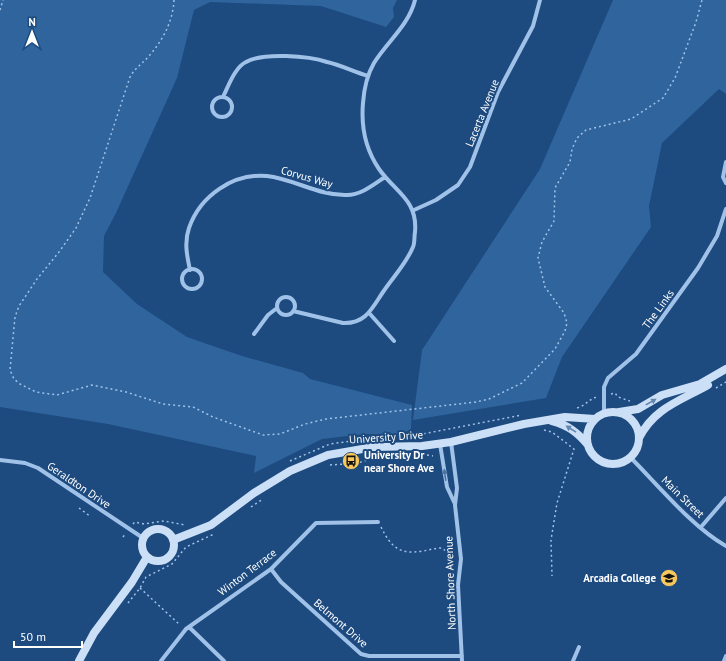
<svg xmlns="http://www.w3.org/2000/svg" width="726" height="661" viewBox="0 0 726 661" font-family="'PT Sans',sans-serif">
  <style>
    .green { fill: #2f649d }
    .lines { fill: none; stroke-linecap: round; stroke-linejoin: round }
    .path { stroke: #a0c2e9; stroke-width: 1.5; stroke-dasharray: 2 3; stroke-linecap: butt }
    .street { stroke: #a0c2e9; stroke-width: 4 }
    .secondary { stroke: #cbdff7; stroke-width: 8 }
    .oneway { fill: #6386af }
    .oneway2 { fill: #4b74a4 }
    .labels { text-anchor: middle; dominant-baseline: central; stroke-width: 4; stroke-linejoin: round; paint-order: stroke }
    .street-label { font-size: 11px; fill: #fff; stroke: #1d4a7f }
    .poi-label { font-size: 11px; font-weight: bold; fill: #fff; stroke: #1d4a7f; text-anchor: start }
  </style>
  <rect width="100%" height="100%" fill="#1d4a7f"/>
  <path class="green" d="M0,0h397l-4,8 1,9 -8,10 -65,-21 -111,-4 -16,8 -17,68 -61,135 -12,23 -1,36 34,32 50,33 55,19 61,17 7,6 102,26 -1,24 -9,5h-37l-43,5 -68,34 2,-17 -148,-32 -108,-17z
    M613,0h113v94l-7,-5 -57,54 -13,63 2,21 -89,130 -16,41 -133,22 9,-70 118,-181z"/>
  <g class="lines">
    <path class="path" d="M174,0c-1,21 -11,40 -25,56 -7,8 -14,12 -19,21l-40,121 -14,30 -17,24 -22,27 -18,27 -4,11 -5,53 4,9 6,5 16,8 21,3 35,-10 34,7 37,12 30,3 20,10 50,18 17,-1 25,-10 21,-5 150,-17 13,-3 33,-16 33,-34 10,-18 2,-8 -3,-10 -19,-26 -7,-29 4,-16 12,-21 1,-33 15,-26 2,-13 5,-11 9,-8 45,-11 32,-21 12,-20 21,-56 6,-22
      M0,10l3,-10
      M716,388l10,-6
      M611,394l4,-1 3,4 12,4
      M577,408c9,-2 12,-10 21,-11
      M544,430l8,2 22,17 -17,54 -6,37 1,36
      M394,437l18,-1 110,-21
      M427,455l6,1
      M290,461l40,-17 36,-5
      M330,465l28,-2 12,-4 29,-3
      M251,507l12,-8
      M79,508l12,9
      M133,524l2,-2 9,2 20,-3 21,4
      M381,527c10,20 18,28 42,24 6,-1 12,-3 19,-3l12,9
      M123,537l3,-4
      M140,588l40,37
      M128,603l12,-15 6,-11 26,-13 14,-17 28,-13"/>
    <path class="street" d="M212 107a10 10 0 1 1 20 0a10 10 0 1 1-20 0Z
      M223,97c5,-10 12,-30 23,-35 17,-10 63,-6 81,0 14,3 27,10 41,14
      M726,162l-3,15 3,6
      M414,210l22,-10 22,-15 12,-18 28,-75 35,-66 7,-26
      M182 279a10 10 0 1 1 20 0a10 10 0 1 1-20 0Z
      M190,270c-3,-14 -6,-28 -1,-42 11,-32 44,-55 78,-52 27,3 52,20 80,19 14,0 26,-10 38,-18
      M277 306a9 9 0 1 1 18 0a9 9 0 1 1-18 0Z
      M293,311l50,12c23,1 29,-15 40,-31 10,-15 23,-28 30,-45 2,-4 1,-10 2,-15 3,-32 -20,-40 -36,-63 -13,-19 -18,-43 -16,-66 1,-14 4,-28 11,-40 13,-21 35,-38 41,-63
      M370,314l24,27
      M254,334l14,-19 9,-7
      M604,413v-26l4,-9 28,-24 62,-86 19,-32 9,-27
      M451,442l6,46 -2,17 6,54 -3,26 4,76
      M440,444l7,43 8,17
      M630,457c28,28 62,70 96,89
      M0,460l25,3 13,5 105,70
      M701,527l25,-29
      M271,569l10,13 80,72 8,2h93
      M189,627l35,34
      M161,661l25,-32 85,-60 45,-46 62,-1
      M573,661l6,-14
      M724,661l2,-5"/>
    <path class="secondary" d="M619,412l19,-3 24,-14 38,-11 26,-15
      M587 438a26 26 0 1 1 52 0a26 26 0 1 1-52 0Z
      M552,421c16,4 26,12 36,24
      M639,438c15,-30 41,-37 69,-53
      M142 545a16 16 0 1 1 32 0a16 16 0 1 1-32 0Z
      M173,540l38,-15 43,-32 36,-22 38,-16 46,-8 48,-1 29,-4 73,-18 41,-7 30,2
      M79,661l15,-28 38,-51 15,-25"/>
  </g>
  <defs><path id="oneway-solid" d="M-6-.8H1V-3.2L6.5 0L1 3.2V.8H-6Z"/></defs>
  <g class="oneway">
    <use href="#oneway-solid" transform="translate(651 402) rotate(-29)"/>
    <use href="#oneway-solid" transform="translate(571 429) rotate(-148)"/>
  </g>
  <use class="oneway2" href="#oneway-solid" transform="translate(445 475) rotate(-98)"/>
  <defs>
    <symbol id="bus-disc" viewBox="-11 -11 22 22"><circle r="9.5" fill="#f9c85d" stroke="#1d4a7f"/><path d="M-5-6H5V4H4V6H2V4H-2V6H-4V4H-5ZM-3.5-4V0h7V-4ZM-3.5 1.2v1.5H-2V1.2ZM2 1.2v1.5H3.5V1.2Z" fill="#111"/></symbol>
    <symbol id="school-disc" viewBox="-11 -11 22 22"><circle r="9.5" fill="#f9c85d" stroke="#1d4a7f"/><path d="M0-5L7-2L0 1L-7-2ZM-4 1L0 2.5L4 1V4Q0 6-4 4Z" fill="#111"/></symbol>
  </defs>
  <g fill-rule="evenodd">
    <use href="#bus-disc" x="341" y="451" width="20" height="20"/>
    <use href="#school-disc" x="659" y="568" width="20" height="20"/>
  </g>
  <g class="labels">
    <g class="street-label">
      <text transform="translate(482 113) rotate(-68)">Lacerta Avenue</text>
      <text transform="translate(307 177) rotate(16)">Corvus Way</text>
      <text transform="translate(658 309) rotate(-54)">The Links</text>
      <text transform="translate(386 437) rotate(-4)">University Drive</text>
      <text transform="translate(79 485) rotate(34)">Geraldton Drive</text>
      <text transform="translate(683 497) rotate(44)">Main Street</text>
      <text transform="translate(247 572) rotate(-37)">Winton Terrace</text>
      <text transform="translate(450 583) rotate(-92)">North Shore Avenue</text>
      <text transform="translate(341 623) rotate(41)">Belmont Drive</text>
    </g>
    <g class="poi-label">
      <text x="364" y="455">University Dr<tspan x="364" dy="13">near Shore Ave</tspan></text>
      <text x="656" y="578" text-anchor="end">Arcadia College</text>
    </g>
  </g>
  <g transform="translate(32 32)" stroke="#1d4a7f" stroke-width="3" paint-order="stroke">
  <path d="M0-3L7 15L0 10L-7 15Z" fill="#ffffff"/>
  <text y="-6" font-size="11" font-weight="bold" text-anchor="middle" fill="#ffffff">N</text>
  </g>
  <path d="M14 641v6h68v-6" fill="none" stroke="#ffffff" stroke-width="2"/>
  <text x="20" y="641" font-size="12" fill="#ffffff" stroke="#1d4a7f" stroke-width="3" paint-order="stroke">50 m</text>
</svg>
